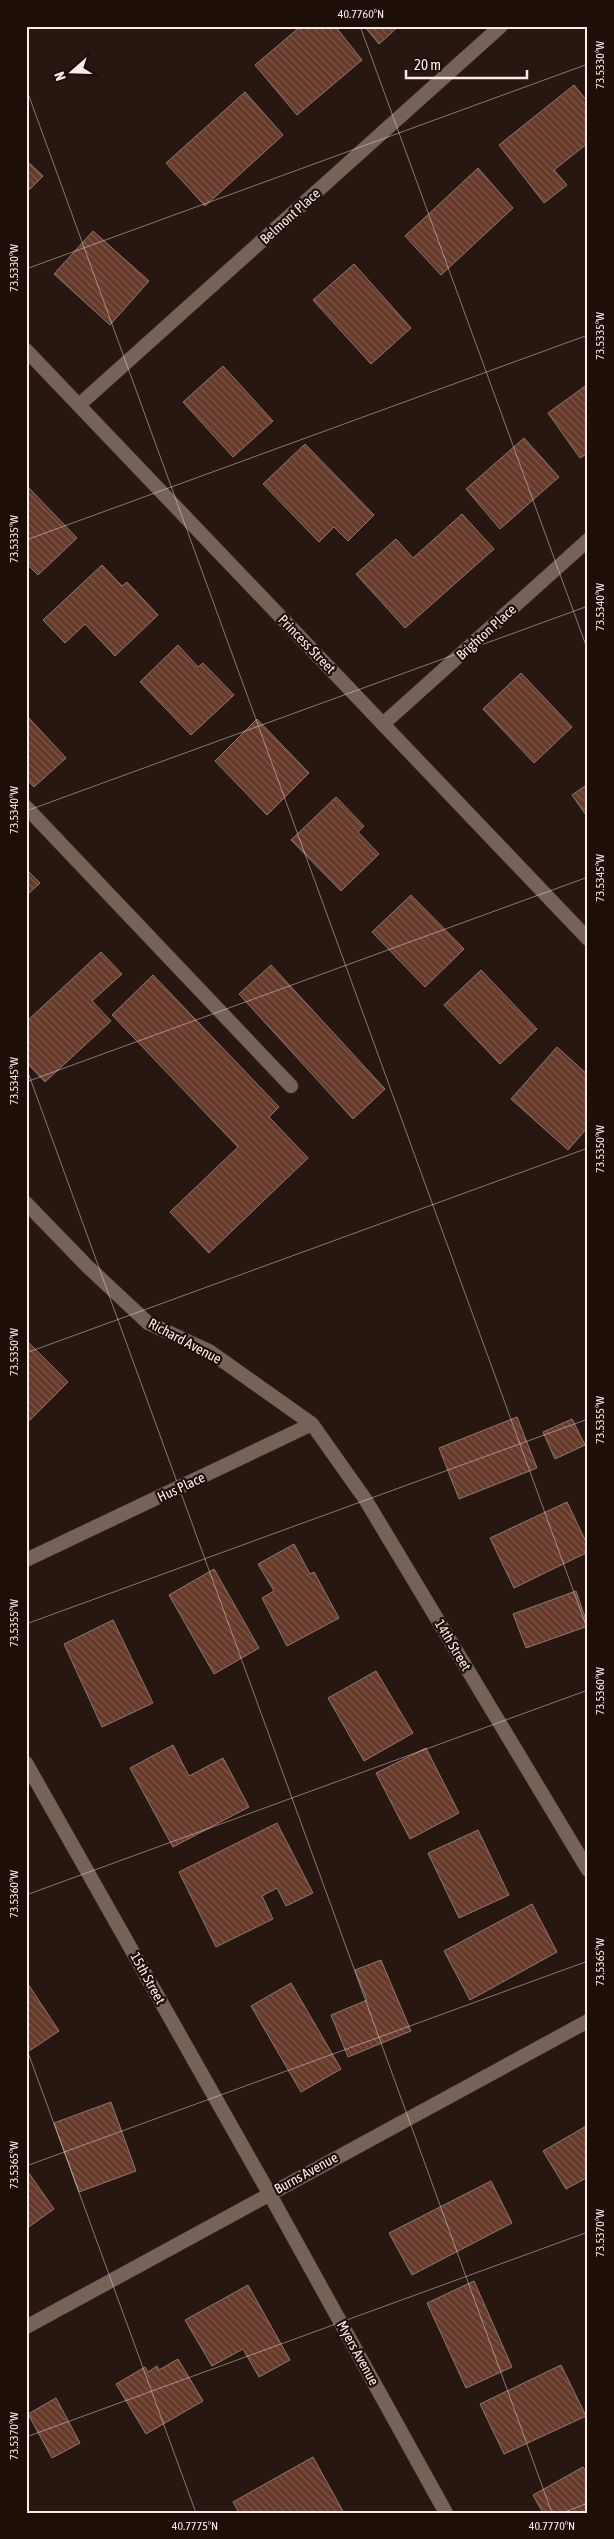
<svg xmlns="http://www.w3.org/2000/svg" width="614" height="2539" viewBox="0 0 614 2539" font-family="'Asap Condensed',sans-serif">
  <style>
    .building { fill: url(#building-back-hatch); stroke: #8d776f }
    .lines { fill: none; stroke-linecap: round; stroke-linejoin: round }
    .service-casing { stroke: #3f322f; stroke-width: 15 }
    .minor-casing { stroke: #3f322f; stroke-width: 15 }
    .service { stroke: #77625a; stroke-width: 14 }
    .minor { stroke: #77625a; stroke-width: 14 }
    .ticks { fill: none; stroke: #f9ece8; stroke-width: 1; stroke-opacity: 0.45 }
    .labels { text-anchor: middle; dominant-baseline: central; stroke-width: 4.5; stroke-linejoin: round; paint-order: stroke }
    .street-label { font-size: 14px; fill: #f9ece8; stroke: #1e0e08 }
    .neatline { fill: none; stroke: #f9ece8; stroke-width: 2 }
    .ticks-label { font-size: 12px; text-anchor: middle; fill: #f9ece8 }
  </style>
  <defs>
    <pattern id="building-back-hatch" width="6" height="6" patternUnits="userSpaceOnUse" patternTransform="scale(1.25)"><rect width="6" height="6" fill="#663a2a"/><path d="M-1 5l2 2M0 0l6 6M5-1l2 2" fill="none" stroke="#7d5749"/></pattern>
  </defs>
  <rect width="100%" height="100%" fill="#281711"/>
  <path class="building" d="M301,26h34l27,34 -65,55 -42,-50z
    M364,26h35l-20,18z
    M574,85l14,17v41l-34,27 13,15 -23,18 -45,-58z
    M245,92l38,43 -78,71 -39,-43z
    M26,160l17,16 -17,17z
    M478,168l35,40 -72,67 -36,-39z
    M93,231l56,50 -39,44 -56,-51z
    M354,264l57,64 -40,36 -58,-64z
    M223,366l50,55 -40,36 -50,-55z
    M588,384v69l-8,5 -32,-45z
    M524,438l35,39 -59,52 -34,-40z
    M305,444l69,71 -26,26 -14,-14 -15,15 -56,-58z
    M27,486l50,52 -39,37 -12,-12z
    M462,514l32,35 -89,79 -49,-54 40,-35 17,19z
    M102,565l20,21 5,-4 31,33 -43,41 -30,-32 -20,19 -22,-23z
    M178,645l20,22 5,-4 31,32 -43,40 -51,-53z
    M521,673l51,54 -38,36 -51,-54z
    M26,715l40,43 -32,29 -8,-8z
    M257,719l52,54 -42,42 -52,-54z
    M588,784v34l-16,-23z
    M336,797l28,29 -6,6 21,22 -38,37 -50,-51z
    M26,869l14,14 -14,13z
    M411,895l53,54 -39,38 -53,-55z
    M101,952l21,22 -30,27 19,20 -66,61 -19,-20v-40z
    M271,965l114,124 -32,30 -114,-125z
    M481,970l56,59 -37,35 -56,-59z
    M153,975l126,132 -10,10 39,41 -99,95 -39,-41 68,-65 -126,-132z
    M557,1047l31,28v52l-20,23 -57,-51z
    M28,1342l40,40 -42,42v-80z
    M517,1417l20,51 -78,31 -20,-51z
    M572,1419l13,26 -30,14 -12,-27z
    M567,1502l21,44v6l-74,36 -24,-50z
    M294,1544l16,30 4,-2 25,46 -52,28 -25,-48 12,-7 -16,-27z
    M214,1569l45,79 -45,26 -45,-79z
    M576,1591l12,35 -62,22 -13,-34z
    M113,1620l40,83 -51,24 -38,-83z
    M376,1671l37,62 -49,28 -36,-63z
    M173,1745l16,31 34,-18 26,49 -76,40 -43,-79z
    M426,1748l33,65 -49,26 -34,-66z
    M277,1823l36,70 -27,13 -9,-18 -15,8 11,23 -57,28 -37,-75z
    M478,1830l31,65 -50,23 -31,-65z
    M532,1904l25,48 -87,48 -26,-49z
    M381,1960l30,71 -63,26 -17,-42 36,-15 -12,-30z
    M26,1981l33,50 -33,22z
    M291,1983l50,86 -40,23 -50,-86z
    M111,2102l25,69 -57,21 -25,-69z
    M588,2125v52l-22,12 -23,-38z
    M26,2169l28,40 -28,20z
    M491,2181l21,42 -100,52 -23,-42z
    M474,2281l38,86 -46,21 -39,-85z
    M248,2285l42,75 -31,17 -16,-28 -31,17 -27,-46z
    M178,2359l25,42 -57,33 -30,-50 29,-17 3,5 9,-6 2,4z
    M561,2365l25,51 -82,38 -24,-50z
    M56,2398l24,45 -28,15 -24,-44z
    M313,2457l31,56h-105l-6,-11z
    M583,2467l5,8v38h-45l-10,-18z"/>
  <g class="lines">
    <defs>
      <path id="service" d="M26,807l265,279"/>
      <path id="minor" d="M26,350l562,589
        M79,405l422,-379
        M383,724l205,-184
        M26,1203l61,63 61,57 61,28 103,73 53,75 223,371
        M26,1560l286,-136
        M26,1763l243,430 177,320
        M26,2327l562,-306"/>
    </defs>
    <use href="#service" class="service-casing"/>
    <use href="#minor" class="minor-casing"/>
    <use href="#service" class="service"/>
    <use href="#minor" class="minor"/>
  </g>
  <path class="ticks" d="M360,26l228,625M26,88l562,1543M26,269l562,-205M26,540l562,-205M26,811l562,-205M26,1067l526,1446M26,1082l562,-205M26,1353l562,-205M26,1624l562,-205M26,1895l562,-205M26,2047l170,466M26,2166l562,-205M26,2437l562,-205M562,2513l26,-10"/>
  <g class="labels">
    <g class="street-label">
      <text transform="translate(290 216) rotate(-42)">Belmont Place</text>
      <text transform="translate(486 632) rotate(-42)">Brighton Place</text>
      <text transform="translate(307 644) rotate(46)">Princess Street</text>
      <text transform="translate(185 1341) rotate(28)">Richard Avenue</text>
      <text transform="translate(181 1487) rotate(-25)">Hus Place</text>
      <text transform="translate(453 1645) rotate(59)">14th Street</text>
      <text transform="translate(148 1978) rotate(61)">15th Street</text>
      <text transform="translate(306 2173) rotate(-29)">Burns Avenue</text>
      <text transform="translate(358 2353) rotate(61)">Myers Avenue</text>
    </g>
  </g>
  <rect width="614" height="2539" fill="none" stroke="#1e0e08" stroke-width="55"/>
  <g transform="translate(72 72) rotate(250)" stroke="#1e0e08" stroke-width="4" paint-order="stroke">
  <path d="M0-4L9 19L0 12L-9 19Z" fill="#f9ece8"/>
  <text y="-8" font-size="14" font-weight="bold" text-anchor="middle" fill="#f9ece8">N</text>
  </g>
  <path d="M406 70v8h121v-8" fill="none" stroke="#f9ece8" stroke-width="2.5"/>
  <text x="414" y="70" font-size="15" fill="#f9ece8" stroke="#1e0e08" stroke-width="4" paint-order="stroke">20 m</text>
  <rect x="28" y="28" width="558" height="2484" class="neatline"/>
  <g class="ticks-label">
    <text x="361" y="18">40.7760°N</text>
    <text transform="translate(600 65) rotate(-90)" y="4">73.5330°W</text>
    <text transform="translate(14 268) rotate(-90)" y="4">73.5330°W</text>
    <text transform="translate(600 336) rotate(-90)" y="4">73.5335°W</text>
    <text transform="translate(14 539) rotate(-90)" y="4">73.5335°W</text>
    <text transform="translate(600 607) rotate(-90)" y="4">73.5340°W</text>
    <text transform="translate(14 810) rotate(-90)" y="4">73.5340°W</text>
    <text transform="translate(600 878) rotate(-90)" y="4">73.5345°W</text>
    <text transform="translate(14 1081) rotate(-90)" y="4">73.5345°W</text>
    <text transform="translate(600 1149) rotate(-90)" y="4">73.5350°W</text>
    <text transform="translate(14 1352) rotate(-90)" y="4">73.5350°W</text>
    <text transform="translate(600 1420) rotate(-90)" y="4">73.5355°W</text>
    <text transform="translate(14 1623) rotate(-90)" y="4">73.5355°W</text>
    <text transform="translate(600 1691) rotate(-90)" y="4">73.5360°W</text>
    <text transform="translate(14 1894) rotate(-90)" y="4">73.5360°W</text>
    <text transform="translate(600 1962) rotate(-90)" y="4">73.5365°W</text>
    <text transform="translate(14 2165) rotate(-90)" y="4">73.5365°W</text>
    <text transform="translate(600 2233) rotate(-90)" y="4">73.5370°W</text>
    <text transform="translate(14 2436) rotate(-90)" y="4">73.5370°W</text>
    <text x="195" y="2530">40.7775°N</text>
    <text x="552" y="2530">40.7770°N</text>
  </g>
</svg>
